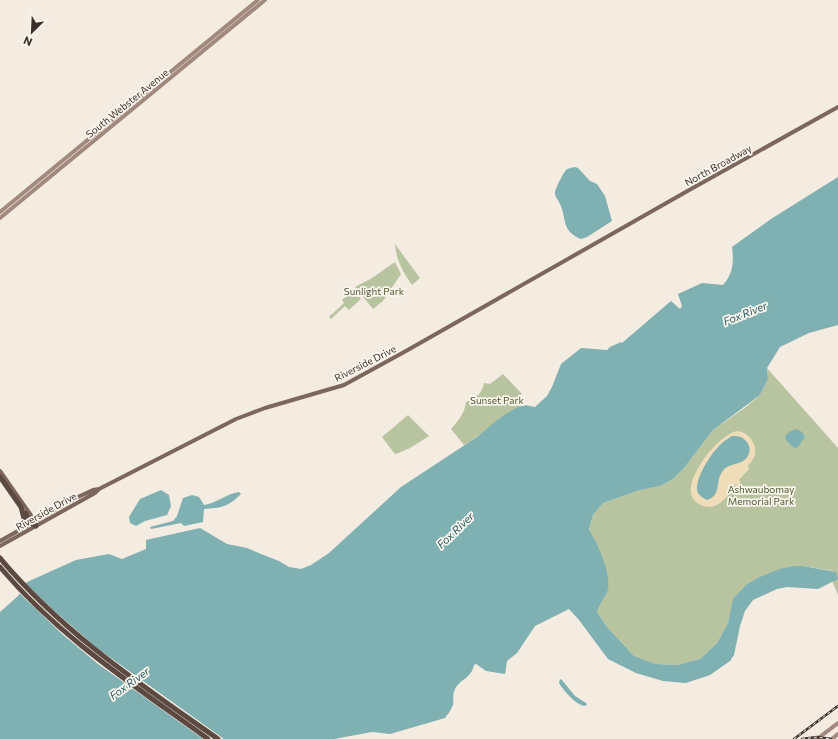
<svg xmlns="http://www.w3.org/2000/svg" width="838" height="739" viewBox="0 0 838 739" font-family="Commissioner,sans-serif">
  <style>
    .green { fill: #b8c4a0 }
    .sand { fill: #efdcb8 }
    .water { fill: #7fb0b2 }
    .pier { fill: #f4ebe1 }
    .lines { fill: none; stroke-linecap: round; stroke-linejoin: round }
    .secondary { stroke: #a18a7d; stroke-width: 4 }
    .primary { stroke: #7d675c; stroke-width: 4 }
    .highway { stroke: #5c4a42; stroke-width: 5 }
    .rail-casing { stroke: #3b302b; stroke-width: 2.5 }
    .rail { stroke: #fbf5ee; stroke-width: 1; stroke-dasharray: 3; stroke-linecap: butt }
    .labels { text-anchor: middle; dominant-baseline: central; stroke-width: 3.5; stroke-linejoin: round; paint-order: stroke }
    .street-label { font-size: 10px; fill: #3b302b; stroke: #fbf5ee }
    .park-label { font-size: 10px; fill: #4a5a2e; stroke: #fbf5ee }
    .water-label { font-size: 11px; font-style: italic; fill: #1f5a5e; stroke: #fbf5ee }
  </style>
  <rect width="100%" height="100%" fill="#f4ebe1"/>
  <path class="green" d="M395,244l25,34 -8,7c-9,-13 -16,-25 -17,-41z
    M395,262l6,12 -18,27 -10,8 -18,-22 17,-9z
    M354,290l7,9 -12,11 -4,-4 -14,13 -2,-2 15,-14 -2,-3z
    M767,368l71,80v147l-6,-14 1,-10 -30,-5h-10l-59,33 -6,24 -11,20 -17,16 -23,6 -21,-1 -22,-8 -27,-29 -10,-15 1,-6 7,-9 2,-24 -13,-35 -5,-7 4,-16 10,-12 37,-13 20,-4 13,-7 11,-11 29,-38 33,-23 14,-12 8,-16z
    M503,374l19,20 -7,7 5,6c-21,9 -36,27 -56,38l-13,-16c7,-8 14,-16 15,-27 10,-4 16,-8 18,-19l6,1z
    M408,415l21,21 -19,12 -14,6 -2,-1 -12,-16z"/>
  <path class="sand" d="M737,431c11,1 20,12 18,23 -1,5 -4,8 -7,12l1,3 -10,11 2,2 -3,4 -3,-1c-7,12 -18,27 -34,20 -4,-2 -9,-6 -10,-11 -4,-19 27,-59 46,-63z"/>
  <path class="water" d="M575,167l3,1 12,13 7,3 8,12 7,25 -25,16 -6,2c-20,-8 -14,-20 -21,-35 -2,-5 -5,-6 -5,-12 1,-4 8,-19 11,-22 2,-2 6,-2 9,-3z
    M838,177v148l-29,8 -29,14 -13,21 1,11 -8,16 -47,35 -29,38 -11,11 -13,7 -20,4 -37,13 -10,12 -4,15c9,13 22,44 19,59 -2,9 -9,14 -11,23l10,15 27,29 22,8 21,1 23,-6 17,-16 11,-20 5,-24 14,-15 13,-7 20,-8 13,-3h10l33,6 2,7 -20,10 -31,-2 -10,2 -24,11 -8,11 -5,15 -6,29 -4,6 -20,14 -24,8 -23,-2 -27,-8 -28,-14 -29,-39 -10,-11 -34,17 -18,27 -10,8 -2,13 -19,-3 -10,-7 -2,1c-3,14 -13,13 -19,24 -3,6 -1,10 -2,16 -2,5 -5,9 -8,13l-55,16 -18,-2 -38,7h-334v-127l18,-16 9,-14 49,-22 33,-6 13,5 24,-10v-9l54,-12 27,16 20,4 14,6 18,7 10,6 12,2 10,-4 18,-12 72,-66 76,-50 14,-12 13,-10 14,-8 7,-2 10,2 12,-11 5,-9 9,-23 20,-16 26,2 3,-3 11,-5 1,1 49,-42 9,8 2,-3 -4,-12 24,-11 21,2c10,-11 11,-23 9,-38l39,-28z
    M797,429l5,3 3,5c-3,4 -6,10 -10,12l-9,-9 -1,-3 4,-5z
    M732,436c5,0 8,0 12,3 4,4 7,8 5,14 -4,14 -20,8 -27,19 -7,10 0,23 -15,28 -4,-2 -9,-5 -10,-10 -1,-14 15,-38 25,-47 3,-3 7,-5 10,-7z
    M161,490l8,5 2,11 -4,9 -22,6 -9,5 -6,-3 -1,-6 11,-18z
    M239,492l2,2c-13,13 -20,14 -37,15l-1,13 -19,4 -3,-3 -30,6 -1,-2 23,-6 4,-5 6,-18 9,-3 7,2 5,8c13,-2 22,-11 35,-13z
    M560,679l2,1 13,16 11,7 1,2 -3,1c-9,-2 -20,-15 -25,-23z"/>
  <path class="pier" d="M24,582l27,26 46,40 127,91h-21l-105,-75 -36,-30 -44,-42z"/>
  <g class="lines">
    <path class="secondary" d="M0,212l258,-212
      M0,218l265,-218
      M817,739l21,-16
      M832,739l6,-5"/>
    <path class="primary" d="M0,471l35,50v2
      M0,541l78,-44 15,-7 6,-1 137,-70 29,-11 79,-23 62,-34 285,-162 147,-82
      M0,546l95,-53 4,-4"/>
    <path class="highway" d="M0,477l21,30 5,19
      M25,513l6,10 5,3
      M0,558c62,74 140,126 218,181
      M0,567c59,70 135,119 208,172"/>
    <defs>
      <path id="rail" d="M794,739l44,-33
        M802,739l15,-2 14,2"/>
    </defs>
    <use href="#rail" class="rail-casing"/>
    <use href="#rail" class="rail"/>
  </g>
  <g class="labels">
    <g class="street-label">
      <text transform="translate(127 103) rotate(-39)">South Webster Avenue</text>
      <text transform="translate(718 165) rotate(-29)">North Broadway</text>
      <text transform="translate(365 363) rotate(-27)">Riverside Drive</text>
      <text transform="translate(46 511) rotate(-29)">Riverside Drive</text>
    </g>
    <g class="park-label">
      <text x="374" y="291">Sunlight Park</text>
      <text x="497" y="400">Sunset Park</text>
      <text x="761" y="489">Ashwaubomay<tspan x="761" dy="12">Memorial Park</tspan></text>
    </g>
    <g class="water-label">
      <text transform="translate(745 313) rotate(-22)">Fox River</text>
      <text transform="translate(455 530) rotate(-44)">Fox River</text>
      <text transform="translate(129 683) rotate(-36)">Fox River</text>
    </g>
  </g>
  <g transform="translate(32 32) rotate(204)" stroke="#fbf5ee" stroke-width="3" paint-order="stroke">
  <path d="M0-3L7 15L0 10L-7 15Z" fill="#3b302b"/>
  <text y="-6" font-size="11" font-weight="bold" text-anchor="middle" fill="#3b302b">N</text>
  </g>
</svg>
